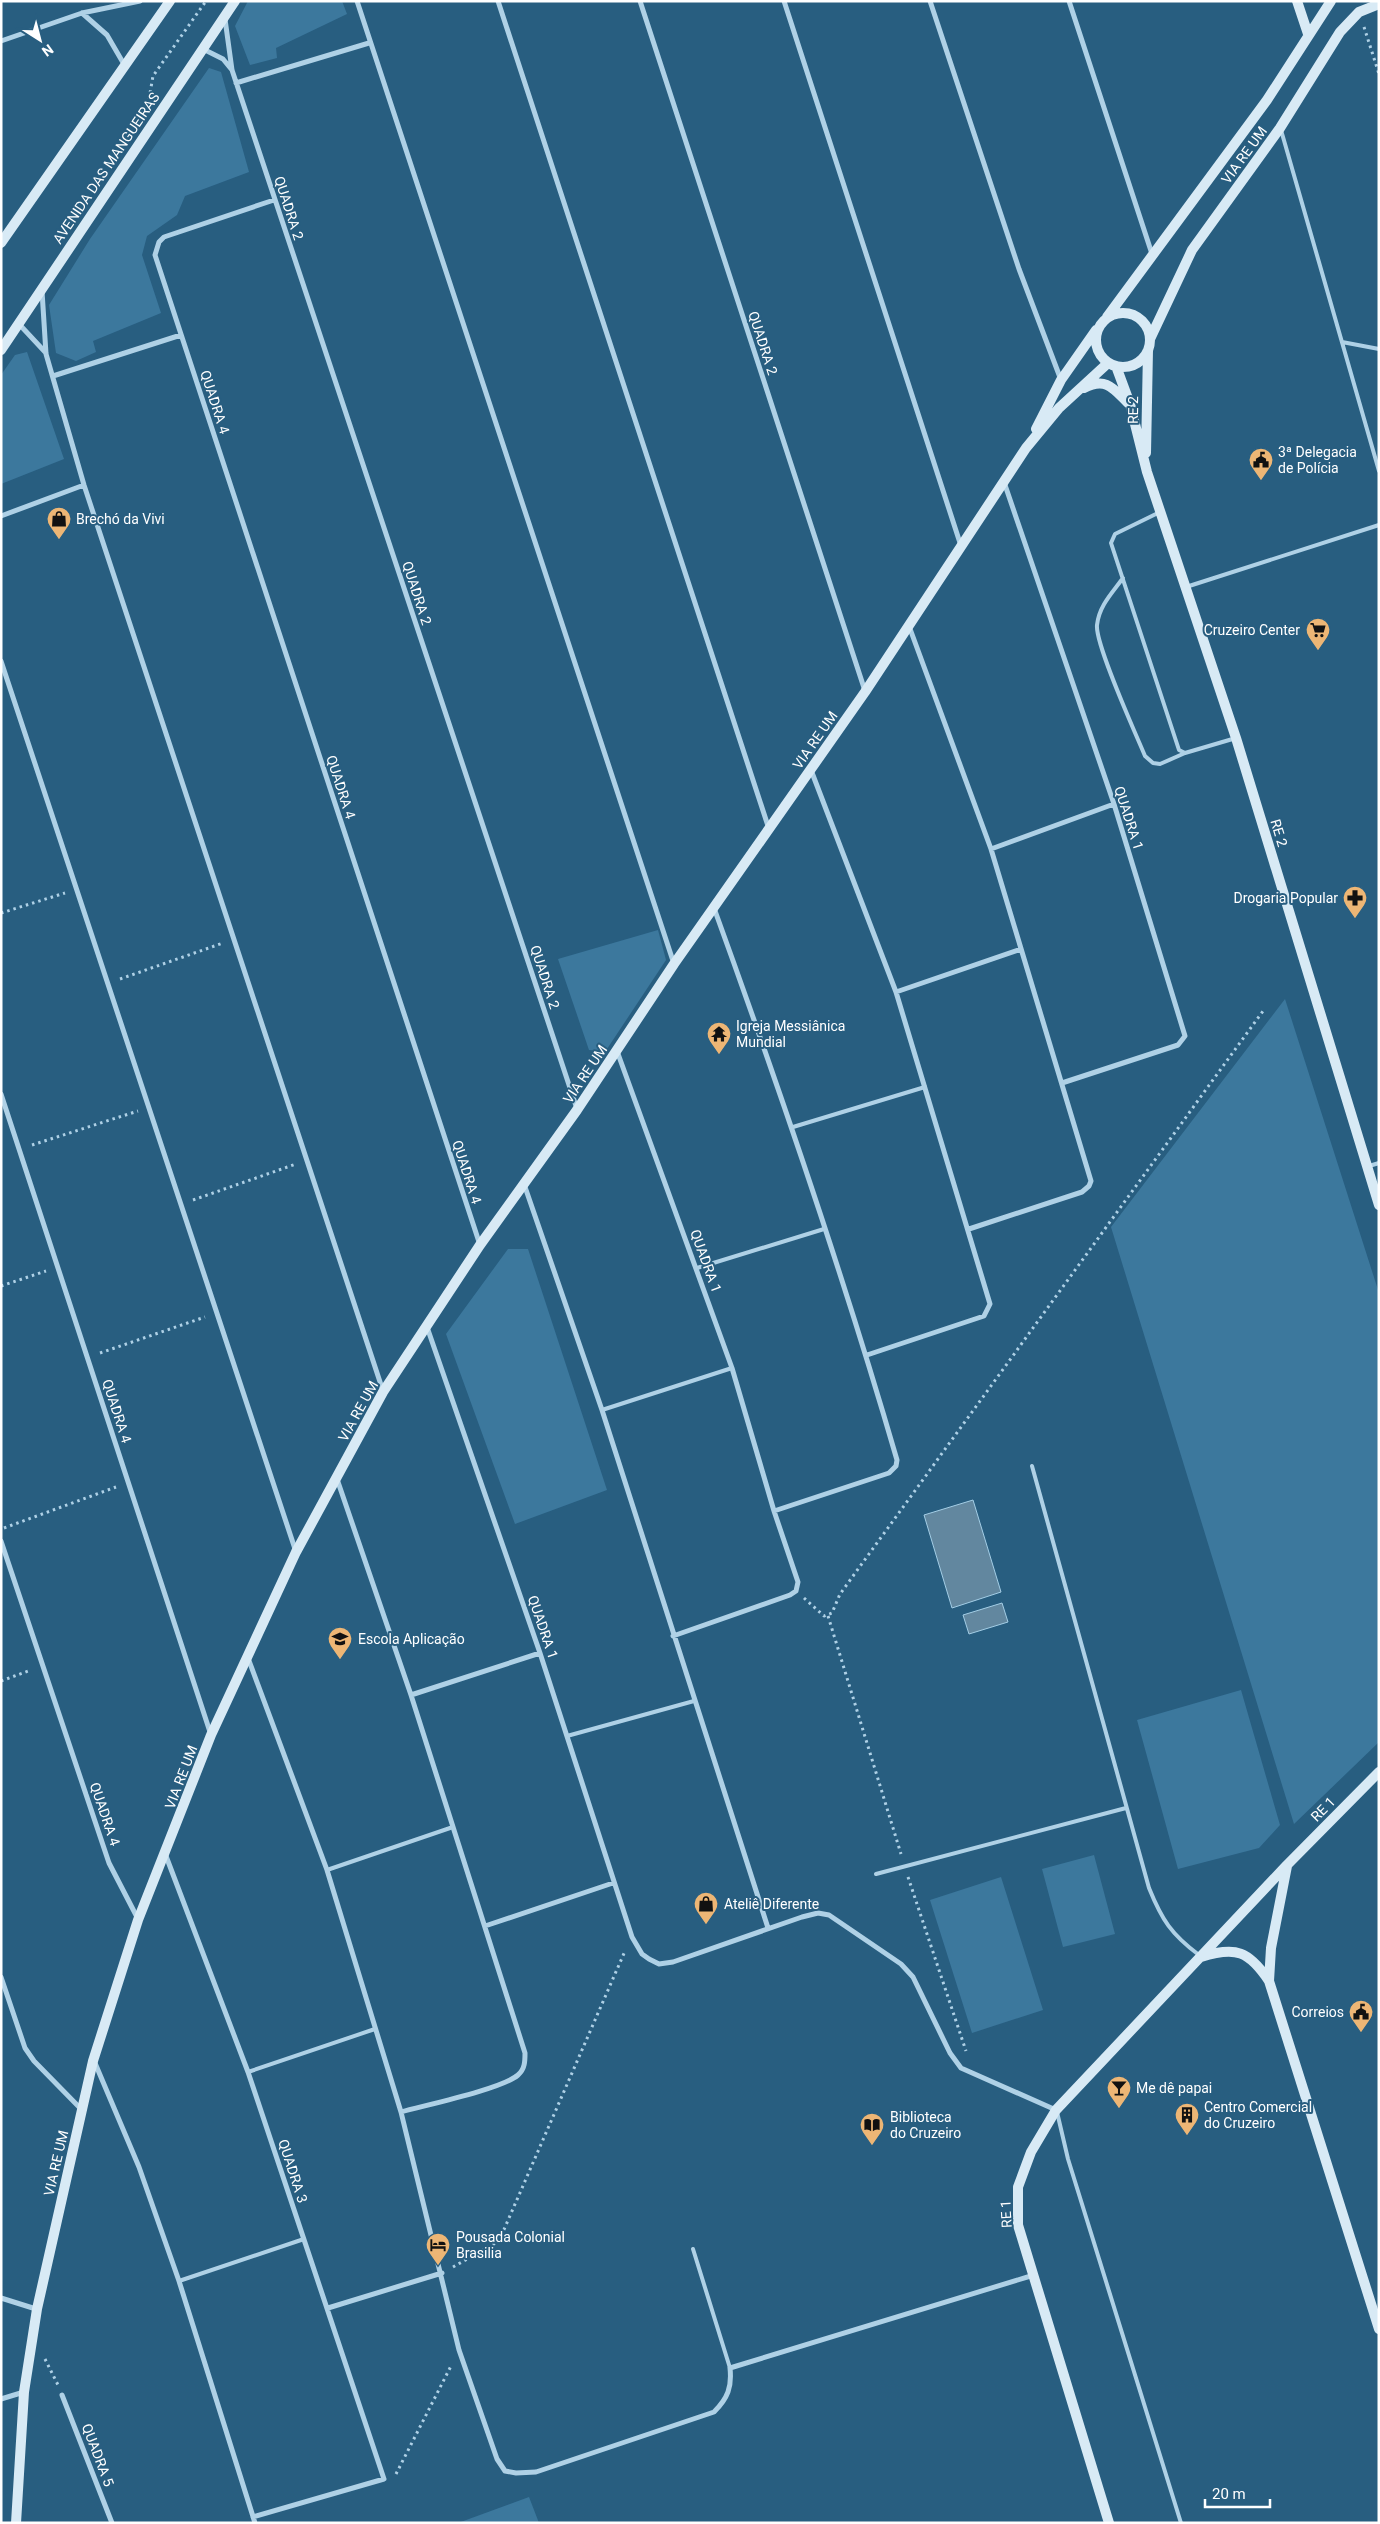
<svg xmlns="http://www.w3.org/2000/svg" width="1380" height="2524" viewBox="0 0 1380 2524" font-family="Roboto,sans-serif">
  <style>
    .green { fill: #3c789d }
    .water { fill: #62879f; stroke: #a4cee6 }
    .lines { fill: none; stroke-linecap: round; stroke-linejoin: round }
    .path { stroke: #afd1e6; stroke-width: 3; stroke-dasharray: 2.5 4; stroke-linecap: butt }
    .lane { stroke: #afd1e6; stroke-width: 4 }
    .street { stroke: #afd1e6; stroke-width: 5 }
    .secondary { stroke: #d8eaf5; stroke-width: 10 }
    .labels { text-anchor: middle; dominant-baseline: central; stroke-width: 4; stroke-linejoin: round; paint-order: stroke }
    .street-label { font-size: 14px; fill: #fff; stroke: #285e80 }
    .poi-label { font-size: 14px; fill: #fff; stroke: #285e80; text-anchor: start }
  </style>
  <rect width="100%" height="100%" fill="#285e80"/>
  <path class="green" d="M248,1h94l5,13 -71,34 1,10 -27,7 -15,-39z
    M209,68l12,4 28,100 -64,24 -8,19 -30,21 -5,19 19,58 -68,28 3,11 -20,9 -20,-8 -7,-48 41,-66z
    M27,352l37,107 -63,25v-109l14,-20z
    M658,930l8,30 -61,92 -16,-2 -31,-91z
    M1285,999l94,294v449l-85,82 -183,-597z
    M508,1249h20l79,241 -92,34 -69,-190z
    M1241,1690l39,135 -21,23 -81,21 -41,-149z
    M1094,1855l21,79 -52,13 -21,-78z
    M1001,1877l42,133 -71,23 -42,-133z
    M529,2497l10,26h-81z"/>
  <path class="water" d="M973,1500l28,92 -49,16 -28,-93z
    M1002,1603l6,19 -39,12 -6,-19z"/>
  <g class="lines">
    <path class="path" d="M1364,27l15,47
      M149,99l4,-23 53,-75
      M1,913l64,-20
      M120,979l103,-36
      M32,1145l106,-34
      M193,1200l103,-36
      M1,1286l45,-15
      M100,1353l105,-36
      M4,1528l112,-41
      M804,1598l20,18 8,-3 8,-19 423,-583
      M828,1616l73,238
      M1,1681l30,-11
      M908,1877l58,174
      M453,2267l46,-26 126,-290
      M45,2359l13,26
      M396,2474l55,-108"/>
    <path class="lane" d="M1281,130l98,341
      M1342,342l37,7
      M1160,512l-45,22 -4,9 68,207 6,3 51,-15
      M1123,578c-11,15 -24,28 -26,47 -2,19 38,107 48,131l8,7 7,1 25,-11
      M1186,587l193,-62
      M793,1127l132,-40
      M1369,1166l10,-3
      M697,1268l127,-39
      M602,1410l130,-42
      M1032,1466l117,422c13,32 22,46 50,67
      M567,1736l127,-35
      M327,1870l126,-43
      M876,1874l250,-66
      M248,2072l127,-43
      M1057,2112l11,47 113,364
      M693,2249l37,119
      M179,2281l125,-42"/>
    <path class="street" d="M357,1l317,963
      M498,1l271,828
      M640,1l225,690
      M784,1l177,545
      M930,1l89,268 42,111
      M1069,1l83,253
      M82,13l25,22 18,31
      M225,19l7,51 345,1039
      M1,41l81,-28 58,-12
      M203,49l20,10 9,11
      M236,83l133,-40
      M274,200l-110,37 -5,5 -4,13 325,990
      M42,291l4,63 38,131 299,906
      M19,324l27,29
      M53,376l128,-41
      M1004,482l110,322 71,232 -7,9 -116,38
      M1,516l83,-31
      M909,626l82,223 100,332 -2,5 -7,6 -113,37
      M1,661l295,891
      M811,770l85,222 94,312 -6,12 -117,39
      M991,849l123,-45
      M714,908c66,182 129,366 183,552l-1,6 -7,7 -115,38
      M896,992l125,-43
      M617,1051l115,317 42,143 24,71 -2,9 -6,4 -117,41
      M1,1094l209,638
      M524,1184l78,226 166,518
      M427,1327l113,326 92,284 10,17 7,5 10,5 14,-2 129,-45 16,-4 11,2 72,49 12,13 37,76 11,15 95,42
      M337,1479l74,216 114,358c0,8 0,16 -7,22 -16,14 -92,30 -117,37
      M1,1541l108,322 29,56
      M248,1658l79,212 74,242 58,238 38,109 8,12 11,2 20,-1 178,-60c14,-14 18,-25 16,-44l304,-93
      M411,1695l129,-42
      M166,1856l82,216 136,407 -131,38
      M485,1926l128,-43
      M1,1977l24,71 9,13 48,49
      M95,2063l44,104 40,114 76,242
      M1,2298l35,11
      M328,2308l114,-35
      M62,2395l50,128
      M1,2399l23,-7"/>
    <path class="secondary" d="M1297,1l11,33
      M1,243l169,-242
      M1096 340a27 27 0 1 1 54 0a27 27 0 1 1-54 0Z
      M1107,317l160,-217 64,-99
      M1150,339l42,-89 88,-122 60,-96 19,-20 20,-8
      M1,350l234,-349
      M1116,366l14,38 17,68 89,266 143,467
      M1084,388c22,-11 29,0 44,15
      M1036,429l25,-49 35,-50
      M1146,453l2,-103
      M1287,1866l-16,82 -2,33 110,348
      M1201,1957c35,-11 48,-6 68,24
      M16,2523l8,-131 13,-83 56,-248 45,-141 73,-185 85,-183 87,-160 97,-147 97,-135 97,-146 191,-272 161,-244 33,-40 49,-45
      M1109,2523l-91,-298v-38l13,-35 25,-42 231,-245 92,-93"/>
  </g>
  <defs>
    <symbol id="civic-pin" viewBox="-11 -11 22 30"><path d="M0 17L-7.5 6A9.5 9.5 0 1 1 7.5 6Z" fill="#edb675" stroke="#285e80"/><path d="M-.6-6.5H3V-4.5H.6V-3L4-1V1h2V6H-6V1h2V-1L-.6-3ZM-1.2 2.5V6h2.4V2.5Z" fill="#111"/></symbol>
    <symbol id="shop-pin" viewBox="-11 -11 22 30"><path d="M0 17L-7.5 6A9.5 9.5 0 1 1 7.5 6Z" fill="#edb675" stroke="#285e80"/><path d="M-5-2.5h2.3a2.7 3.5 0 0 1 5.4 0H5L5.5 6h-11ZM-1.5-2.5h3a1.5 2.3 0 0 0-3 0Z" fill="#111"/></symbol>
    <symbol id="supermarket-pin" viewBox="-11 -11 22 30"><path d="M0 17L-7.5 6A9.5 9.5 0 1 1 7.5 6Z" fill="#edb675" stroke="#285e80"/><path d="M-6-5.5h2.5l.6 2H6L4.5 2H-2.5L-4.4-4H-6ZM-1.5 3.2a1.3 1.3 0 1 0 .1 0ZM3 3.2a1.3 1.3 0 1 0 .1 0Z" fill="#111"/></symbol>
    <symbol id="pharmacy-pin" viewBox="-11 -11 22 30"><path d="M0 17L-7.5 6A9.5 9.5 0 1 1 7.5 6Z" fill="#edb675" stroke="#285e80"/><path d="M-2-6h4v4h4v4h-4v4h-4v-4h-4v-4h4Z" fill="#111"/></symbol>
    <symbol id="temple-pin" viewBox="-11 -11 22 30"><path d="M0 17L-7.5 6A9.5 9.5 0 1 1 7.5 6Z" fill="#edb675" stroke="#285e80"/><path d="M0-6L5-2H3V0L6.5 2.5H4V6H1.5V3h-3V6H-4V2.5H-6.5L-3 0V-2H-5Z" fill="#111"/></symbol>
    <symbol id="school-pin" viewBox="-11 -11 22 30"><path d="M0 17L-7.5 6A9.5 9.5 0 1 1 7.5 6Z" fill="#edb675" stroke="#285e80"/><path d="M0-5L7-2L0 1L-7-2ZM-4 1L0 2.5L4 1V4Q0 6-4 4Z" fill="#111"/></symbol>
    <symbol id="bar-pin" viewBox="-11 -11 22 30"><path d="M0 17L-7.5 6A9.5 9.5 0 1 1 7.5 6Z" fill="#edb675" stroke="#285e80"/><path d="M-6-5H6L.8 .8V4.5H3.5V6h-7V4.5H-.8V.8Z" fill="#111"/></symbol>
    <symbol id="building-pin" viewBox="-11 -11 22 30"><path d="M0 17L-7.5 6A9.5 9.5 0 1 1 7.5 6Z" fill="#edb675" stroke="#285e80"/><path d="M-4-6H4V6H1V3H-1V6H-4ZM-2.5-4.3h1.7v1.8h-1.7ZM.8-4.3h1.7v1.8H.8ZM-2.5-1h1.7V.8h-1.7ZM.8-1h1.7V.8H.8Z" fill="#111"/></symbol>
    <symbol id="library-pin" viewBox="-11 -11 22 30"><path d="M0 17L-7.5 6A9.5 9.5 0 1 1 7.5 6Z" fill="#edb675" stroke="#285e80"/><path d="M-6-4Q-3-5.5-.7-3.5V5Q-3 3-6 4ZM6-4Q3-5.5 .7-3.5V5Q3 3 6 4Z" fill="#111"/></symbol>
    <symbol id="hotel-pin" viewBox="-11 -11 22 30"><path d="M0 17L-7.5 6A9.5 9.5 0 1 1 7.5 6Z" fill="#edb675" stroke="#285e80"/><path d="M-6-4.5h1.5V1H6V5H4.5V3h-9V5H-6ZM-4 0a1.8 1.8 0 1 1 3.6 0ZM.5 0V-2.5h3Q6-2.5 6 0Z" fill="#111"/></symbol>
  </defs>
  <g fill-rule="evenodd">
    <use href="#civic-pin" x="1247" y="446" width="28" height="38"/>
    <use href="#shop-pin" x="45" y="505" width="28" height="38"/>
    <use href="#supermarket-pin" x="1304" y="616" width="28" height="38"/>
    <use href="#pharmacy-pin" x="1341" y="884" width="28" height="38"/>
    <use href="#temple-pin" x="705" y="1020" width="28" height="38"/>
    <use href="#school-pin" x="326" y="1625" width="28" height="38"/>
    <use href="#shop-pin" x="692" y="1890" width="28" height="38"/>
    <use href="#civic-pin" x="1347" y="1998" width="28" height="38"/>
    <use href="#bar-pin" x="1105" y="2074" width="28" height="38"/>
    <use href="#building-pin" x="1173" y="2101" width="28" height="38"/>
    <use href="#library-pin" x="858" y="2111" width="28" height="38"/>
    <use href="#hotel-pin" x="424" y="2231" width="28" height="38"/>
  </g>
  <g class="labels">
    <g class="street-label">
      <text transform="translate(1244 155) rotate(-54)">VIA RE UM</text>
      <text transform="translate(106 168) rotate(-56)">AVENIDA DAS MANGUEIRAS</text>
      <text transform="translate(289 208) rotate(72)">QUADRA 2</text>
      <text transform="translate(763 343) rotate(72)">QUADRA 2</text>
      <text transform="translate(215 402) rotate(72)">QUADRA 4</text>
      <text transform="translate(1133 410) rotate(-89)">RE 2</text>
      <text transform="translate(417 593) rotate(72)">QUADRA 2</text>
      <text transform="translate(815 740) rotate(-55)">VIA RE UM</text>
      <text transform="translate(341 787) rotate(72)">QUADRA 4</text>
      <text transform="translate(1129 818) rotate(72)">QUADRA 1</text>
      <text transform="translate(1279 833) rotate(73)">RE 2</text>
      <text transform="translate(545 977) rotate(72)">QUADRA 2</text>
      <text transform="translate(585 1074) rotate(-56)">VIA RE UM</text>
      <text transform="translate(467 1172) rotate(72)">QUADRA 4</text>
      <text transform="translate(706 1261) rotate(70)">QUADRA 1</text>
      <text transform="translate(117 1411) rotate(72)">QUADRA 4</text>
      <text transform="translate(358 1411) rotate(-61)">VIA RE UM</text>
      <text transform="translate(543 1627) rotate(71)">QUADRA 1</text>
      <text transform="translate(181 1777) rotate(-69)">VIA RE UM</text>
      <text transform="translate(1323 1809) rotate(-45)">RE 1</text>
      <text transform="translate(105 1814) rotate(71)">QUADRA 4</text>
      <text transform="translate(56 2163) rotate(-77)">VIA RE UM</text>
      <text transform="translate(293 2171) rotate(72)">QUADRA 3</text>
      <text transform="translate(1006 2214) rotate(-93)">RE 1</text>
      <text transform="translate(98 2455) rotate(69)">QUADRA 5</text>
    </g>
    <g class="poi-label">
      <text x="1278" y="452">3ª Delegacia<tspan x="1278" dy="16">de Polícia</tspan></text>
      <text x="76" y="519">Brechó da Vivi</text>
      <text x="1300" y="630" text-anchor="end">Cruzeiro Center</text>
      <text x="1338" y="898" text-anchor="end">Drogaria Popular</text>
      <text x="736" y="1026">Igreja Messiânica<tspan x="736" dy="16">Mundial</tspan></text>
      <text x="358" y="1639">Escola Aplicação</text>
      <text x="724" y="1904">Ateliê Diferente</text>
      <text x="1344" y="2012" text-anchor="end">Correios</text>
      <text x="1136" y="2088">Me dê papai</text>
      <text x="1204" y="2107">Centro Comercial<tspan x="1204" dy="16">do Cruzeiro</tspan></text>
      <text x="890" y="2117">Biblioteca<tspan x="890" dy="16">do Cruzeiro</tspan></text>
      <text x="456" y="2237">Pousada Colonial<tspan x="456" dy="16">Brasilia</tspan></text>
    </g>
  </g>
  <rect width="1380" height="2524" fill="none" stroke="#ffffff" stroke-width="5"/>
  <g transform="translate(40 40) rotate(144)" stroke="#285e80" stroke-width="4" paint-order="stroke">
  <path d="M0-4L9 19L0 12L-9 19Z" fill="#ffffff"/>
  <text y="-8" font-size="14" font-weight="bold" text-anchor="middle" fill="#ffffff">N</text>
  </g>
  <path d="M1205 2499v8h65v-8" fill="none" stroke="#ffffff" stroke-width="2.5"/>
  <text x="1212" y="2499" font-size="15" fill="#ffffff" stroke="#285e80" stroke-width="4" paint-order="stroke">20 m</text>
</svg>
